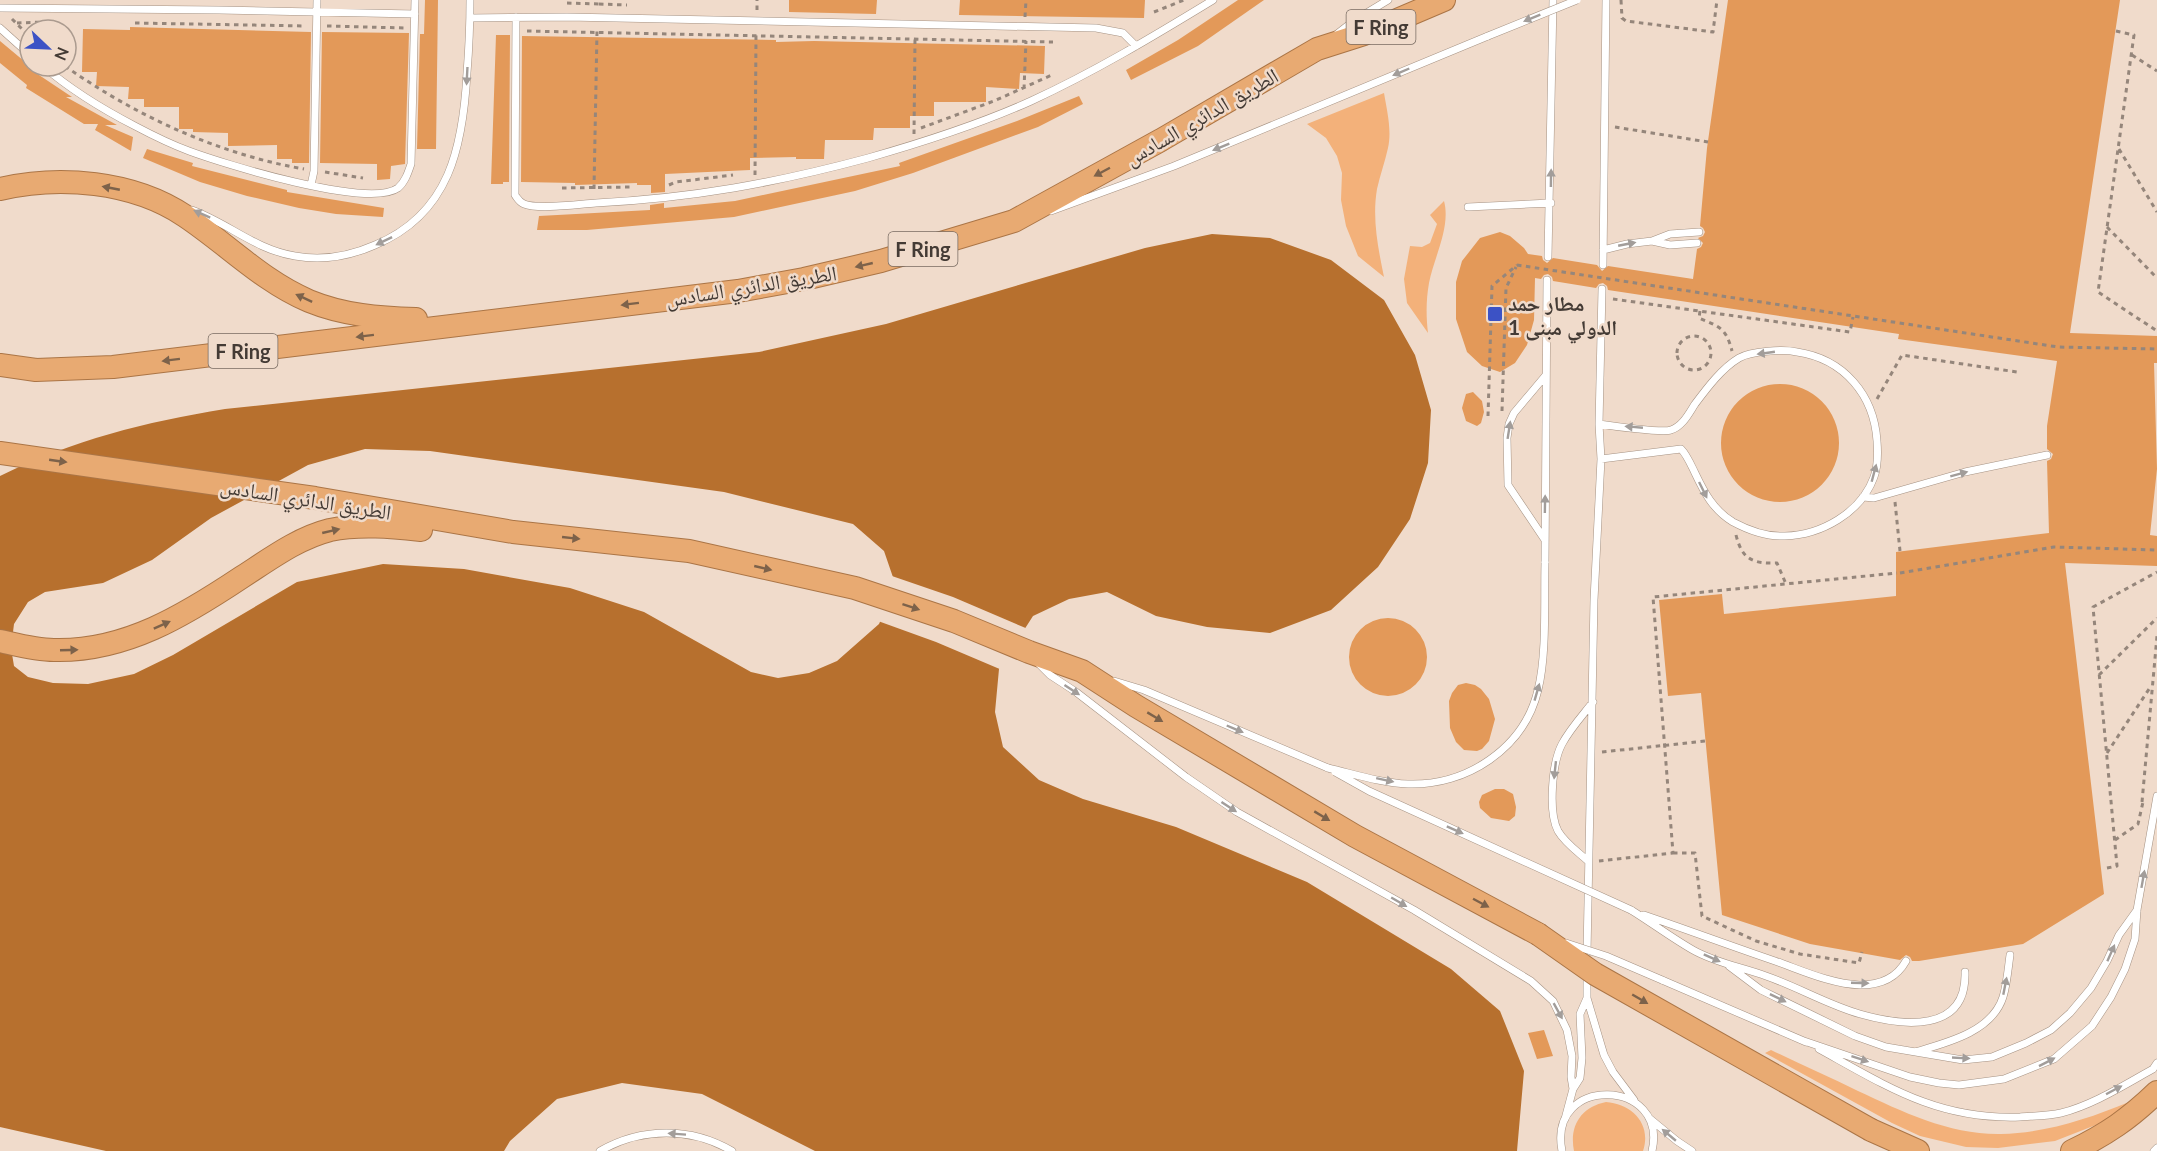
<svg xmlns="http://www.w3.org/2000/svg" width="2157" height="1151" viewBox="0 0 2157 1151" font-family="Lato,'Noto Naskh Arabic',sans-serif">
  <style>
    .green { fill: #f3b17a }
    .water { fill: #b7702e; fill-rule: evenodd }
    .pier { fill: #f0dbcb }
    .building { fill: #e39959 }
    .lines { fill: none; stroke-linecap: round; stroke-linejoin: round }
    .service-casing { stroke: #a59283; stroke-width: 8 }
    .trunk-casing { stroke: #ab7546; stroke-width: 24 }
    .path { stroke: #95867b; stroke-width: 3; stroke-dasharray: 4.5 4.5; stroke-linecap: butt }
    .service { stroke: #fff; stroke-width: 7 }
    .trunk { stroke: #e8aa72; stroke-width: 22 }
    .service-bridge-casing { stroke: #a59283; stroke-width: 8; stroke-linecap: butt }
    .trunk-bridge-casing { stroke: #ab7546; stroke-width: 24; stroke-linecap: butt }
    .path-bridge { stroke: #95867b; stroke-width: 3; stroke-dasharray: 4.5 4.5; stroke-linecap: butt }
    .service-bridge { stroke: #fff; stroke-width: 7 }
    .trunk-bridge { stroke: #e8aa72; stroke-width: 22 }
    .oneway { fill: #a29d9a }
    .oneway2 { fill: #7d624a }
    .poi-dot { fill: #3c52c5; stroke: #f0dbcb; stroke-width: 2 }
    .labels { text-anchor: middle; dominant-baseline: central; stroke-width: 5; stroke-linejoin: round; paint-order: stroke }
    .shield { fill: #f0dbcb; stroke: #786b62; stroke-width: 1.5 }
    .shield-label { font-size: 20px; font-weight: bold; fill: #443b35 }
    .street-label { font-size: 21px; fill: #443b35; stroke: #f0dbcb }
    .poi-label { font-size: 21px; font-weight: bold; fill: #443b35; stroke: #f0dbcb; text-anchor: start }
  </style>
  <rect width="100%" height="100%" fill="#f0dbcb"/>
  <path class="green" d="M1384,93c3,18 8,37 4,55 -3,14 -8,27 -11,41 -5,29 1,59 7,88l-26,-21 -12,-30 -5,-26 1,-27 -5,-17 -11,-18 -19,-14z
    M1444,201c7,26 -10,56 -15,82 -3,17 -3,33 -1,50l-21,-30 -3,-24 6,-33 12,1 8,-4 7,-19 -7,-9z
    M1771,1050c29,14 58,27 87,41 45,21 92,44 143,43 44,-1 87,-15 128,-32l-23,19 -51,20 -57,7 -32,-1 -46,-11 -28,-13 -127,-70z
    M1606,1102c26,2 46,22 37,49h-69c-5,-25 7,-44 32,-49z"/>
  <path class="water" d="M1212,234l58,4 61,22 53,40 31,55 16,55 -3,53 -18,56 -32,48 -47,43 -61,23 -63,-6 -51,-11 -49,-24 -38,7 -36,17 -34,53 -4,43 8,35 36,33 44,19 93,28 131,55 144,87 49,42 24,60 -7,80h-702l-113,-57 -80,-11 -65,16 -47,42 -6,10h-398l-106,-24v-651c73,-36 145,-54 225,-67l534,-57 127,-28 259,-76zM365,449l65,2 294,41 129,32 31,27 12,35 -17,38 -42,37 -28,12 -31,5 -27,-6 -107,-60 -74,-24 -106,-19 -81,-5 -86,18 -124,73 -39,19 -46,10 -35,-1 -25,-6 -14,-11 -3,-18 3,-24 14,-22 17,-10 58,-9 49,-23 59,-42 97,-53z"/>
  <path class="pier" d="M889,575l64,22 75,32 -26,41 -66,-28 -58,-21 14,-35z"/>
  <path class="building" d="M425,0h13l-2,149h-19l3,-115h4z
    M789,0h88l-1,14 -87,-2z
    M960,0h185l-1,18 -185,-3z
    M1238,0h26l-66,46 -67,34 -5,-10 52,-30z
    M1728,0h392l-50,333 87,3v27h-3l3,106 -7,66 7,1v30l-92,-3 39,331 -81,50 -104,17h-7l-2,-4 -4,-2 -6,5 -90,-16 -88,-29 -21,-222 -33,3 -9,-96 63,-6 2,20 172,-18v-44l153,-19 -2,-72 4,-2 2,-5 -6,-5v-23l10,-65 -159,-22 1,-5 -291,-44 -1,-4 -4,-3 -4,1 -3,4 -43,-7 -1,-4 -4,-3 -4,1 -3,4 -6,-1 -1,42 -7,25 -12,18 -15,9 -18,-6 -15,-14 -11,-33v-37l6,-21 18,-23 20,-6 10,4 14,12 4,6 14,2 1,4 4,3 6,-5 44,7 5,6 6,-5 85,13 4,-30 4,-2 2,-4 -5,-5 5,-2 2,-4 -2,-4 -3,-2 7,-78z
    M130,27l181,5 -2,131h-17v-4h-15v-14l-49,1v-13l-35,-1v-3h-14v-22h-35v-8h-16l1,-12 -33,-1 1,-14h-15l1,-43 47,1z
    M322,32l87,1 -4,131 -14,2 -1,13 -13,1v-16l-57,-1z
    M496,35h14l-1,147h-6v2h-12z
    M522,36l254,4v2l38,-1 231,5 -1,28 -24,-1 -1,16 -33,-2v15h-52v14h-24v12h-36l-1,12h-48l-1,19h-28v-2l-46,1v12l-85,4v18l-14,1v-8h-14v-2l-62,2v-2l-54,-1z
    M0,41l36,30h-3l39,26h-6l51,28h-12l28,12 -2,14 -36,-21 3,-6h-14l-58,-36 1,-3 -27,-22z
    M1079,96l4,8 -45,23 -125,46 -58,18 -121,26 -147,13h-50l2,-14 111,-6v-5l14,-2v5l71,-7 165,-35 -1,-3 118,-42z
    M147,149l46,14 -1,3 95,24v2l97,16 -1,9 -47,-3 -37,-6 -52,-12 -47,-14 -57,-24z
    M1721 443a59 59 0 1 1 118 0a59 59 0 1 1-118 0Z
    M1473,392l9,9 2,11 -3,11 -4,3 -11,-5 -4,-13 4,-14z
    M1349 657a39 39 0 1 1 78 0a39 39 0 1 1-78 0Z
    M1466,683l9,2 6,4 8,10 6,20 -6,22 -7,8 -5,2 -13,-1 -8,-8 -6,-14 -1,-27 3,-8 6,-8z
    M1495,789h9l9,5 3,13 -1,9 -6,5 -18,-3 -11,-10 -1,-6 3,-7z
    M1544,1030l9,26 -16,3 -9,-26z"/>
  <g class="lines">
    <defs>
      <path id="service" d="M0,8l219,2 196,4
        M516,17l-1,178c3,4 4,7 9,9 15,6 55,0 72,-1 97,-5 179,-20 272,-45 56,-16 110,-33 163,-57 63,-29 123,-65 182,-101
        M470,18l97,-1 529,11 27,5 13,13
        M0,28l30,27
        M1337,34l18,-14 33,-20
        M43,66c28,24 59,43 92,60 17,9 35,18 54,25 35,13 180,58 209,37 7,-6 10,-15 13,-24l4,-164
        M311,185l3,-14 3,-171
        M1468,207l83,-4
        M192,210c36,13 64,40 103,46 27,5 55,0 80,-11 75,-31 88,-99 92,-172 2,-25 3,-49 3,-73
        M1051,211l123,-45 314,-130
        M1652,241l18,4 27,-2
        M1603,250l24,-6 25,-3 18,-7 29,-2
        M1548,257l5,-257
        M1603,265l3,-265
        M1599,424c13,2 63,9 72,6 12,-4 18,-17 24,-26 12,-16 27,-36 44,-46 12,-7 44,-9 58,-6 47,7 77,43 80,89 1,12 1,25 -3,36 -13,36 -53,58 -89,59 -18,1 -37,-6 -52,-14 -20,-12 -29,-30 -38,-49 -4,-8 -8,-18 -14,-24l-80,10
        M1863,497l11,1 91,-26 82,-17
        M1545,540l-37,-55 -1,-47 2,-14 5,-11 32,-38
        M1545,563l2,-283
        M1038,663l12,12 26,17 110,85 51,35 177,98 117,71 22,20 14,29 5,26 -1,21 2,12
        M1114,681l30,9 184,78
        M1588,861c-10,-9 -23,-18 -30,-30 -10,-19 -6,-68 4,-87 8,-15 20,-28 31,-42
        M1631,910c21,13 41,28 62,40 23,13 48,17 73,26 32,11 62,29 94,38 42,12 107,20 105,-42
        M1644,915c44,15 87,31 131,46 26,9 56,23 85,24 20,0 36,-6 46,-24
        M1587,953l7,-353 7,-141 -2,-35 3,-135
        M1729,966l32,24 94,46 31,11 77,13 29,-3 34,-14 25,-13 19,-17 21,-25 16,-27 12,-26 18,-25
        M1662,980l144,62
        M1587,998l17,57 9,17 21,28
        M1804,1041l106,36 29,6 20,2 45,-6 50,-20 38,-33 19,-29 14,-28 10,-30 2,-29 20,-114
        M1819,1049c69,38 119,71 201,68 13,-1 28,-1 41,-4 32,-8 63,-28 92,-44l4,-6
        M1915,1052c31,-9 77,-20 88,-55 4,-13 5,-28 7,-42
        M1649,1118l28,23 15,10
        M1565,1119l8,-30 7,-11 2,-20 -2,-44 7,-16v-25
        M600,1151c42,-24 91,-24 132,0
        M1562,1151c-15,-77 107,-73 90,0
        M2154,1151l3,-3"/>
      <path id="trunk" d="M0,189c59,-14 133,-8 185,27 42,28 77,65 124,85 34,14 70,17 107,18
        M0,365l36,5 77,-3 625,-76 66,-12 77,-18 133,-40 147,-81 156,-91 47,-15 80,-34
        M0,453l315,45 198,34 176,19 166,37 99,33 75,31 53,19 54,35 219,130 183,98
        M0,641c18,4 36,9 54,9 71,2 131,-35 188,-73 28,-18 56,-39 88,-47 30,-6 61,-3 91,0
        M1871,1130l47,21
        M2072,1151c35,-17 57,-32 85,-59"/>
    </defs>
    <use href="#service" class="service-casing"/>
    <use href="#trunk" class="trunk-casing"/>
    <path class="path" d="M1621,0l1,18 4,3 87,11 4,-32
      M567,3l32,1v2
      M599,4l28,1
      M757,10v-10
      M1154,12l30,-12
      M1025,17l1,-17
      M12,19l18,18
      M17,23l28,-1
      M135,23l171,3
      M327,26l78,2
      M527,31l526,11
      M2116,31l18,4 -36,257 59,39
      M2132,55l25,16
      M65,66c71,50 153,88 239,103
      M1024,89l2,-48
      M1615,127l93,15
      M921,128l73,-27 60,-27
      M914,134l1,-96
      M2119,149l38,63
      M325,172l38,6
      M755,175l1,-141
      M669,185l7,-3 57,-7
      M562,188l71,-1
      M594,189l3,-158
      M2107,227l50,51
      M1613,299l237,33 3,-15
      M1700,311l-1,7c21,9 27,10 33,33
      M1677 353a17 17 0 1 1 34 0a17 17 0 1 1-34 0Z
      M1877,399l25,-44 115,17
      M1502,411l4,-123 10,-21
      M1488,416l4,-130 25,-21
      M1895,502l5,49
      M1736,535c6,24 16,29 41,28l9,21
      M2099,675l58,-57
      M1602,752l104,-11
      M2107,753l44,-67
      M2142,802l15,-166
      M2115,840l23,-16 5,-22
      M1673,853h22l7,63 54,25 44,13 59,9 3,-11
      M1599,861l74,-8 -20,-256 244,-24
      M2107,868l10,-2 -24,-259 64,-35"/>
    <use href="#service" class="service"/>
    <use href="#trunk" class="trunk"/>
    <defs>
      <path id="service-bridge" d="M1488,36l89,-36
        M1328,768c26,6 53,15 80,16 58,2 116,-35 130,-94 9,-36 6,-89 7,-127
        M1335,772l34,19 262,119
        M1566,943l40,13 56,24"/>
      <path id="trunk-bridge" d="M1538,934l57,40 276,156"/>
    </defs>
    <use href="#service-bridge" class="service-bridge-casing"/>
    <use href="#trunk-bridge" class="trunk-bridge-casing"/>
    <path class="path-bridge" d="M1517,265l541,82 99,2
      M1900,573l154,-26 103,3"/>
    <use href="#service-bridge" class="service-bridge"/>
    <use href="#trunk-bridge" class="trunk-bridge"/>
  </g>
  <defs><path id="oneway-solid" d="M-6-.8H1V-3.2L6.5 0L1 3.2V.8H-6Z" transform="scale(1.5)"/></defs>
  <g class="oneway">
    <use href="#oneway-solid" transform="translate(1532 18) rotate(158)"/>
    <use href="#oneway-solid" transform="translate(1401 72) rotate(157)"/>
    <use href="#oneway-solid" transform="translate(467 76) rotate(93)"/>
    <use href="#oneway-solid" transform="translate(1221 147) rotate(158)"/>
    <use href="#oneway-solid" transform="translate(1551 178) rotate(-89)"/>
    <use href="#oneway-solid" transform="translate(202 214) rotate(-156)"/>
    <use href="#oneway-solid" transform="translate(384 241) rotate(154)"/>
    <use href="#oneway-solid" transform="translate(1627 244) rotate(-11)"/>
    <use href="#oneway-solid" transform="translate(1766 353) rotate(172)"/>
    <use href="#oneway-solid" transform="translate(1634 427) rotate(-175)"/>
    <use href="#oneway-solid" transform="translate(1509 430) rotate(-81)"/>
    <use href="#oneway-solid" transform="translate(1874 473) rotate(-75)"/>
    <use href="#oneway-solid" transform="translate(1959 474) rotate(-15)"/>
    <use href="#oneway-solid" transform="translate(1703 490) rotate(64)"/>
    <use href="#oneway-solid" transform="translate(1545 504) rotate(-89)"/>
    <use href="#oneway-solid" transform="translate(1072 690) rotate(33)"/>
    <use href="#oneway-solid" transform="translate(1537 692) rotate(-74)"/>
    <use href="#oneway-solid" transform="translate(1235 729) rotate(23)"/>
    <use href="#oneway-solid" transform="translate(1555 770) rotate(96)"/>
    <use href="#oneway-solid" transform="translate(1385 780) rotate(12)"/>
    <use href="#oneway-solid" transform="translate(1229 807) rotate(33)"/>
    <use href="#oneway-solid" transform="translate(1455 830) rotate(24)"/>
    <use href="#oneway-solid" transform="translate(2143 879) rotate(-80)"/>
    <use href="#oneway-solid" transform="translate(1399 902) rotate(30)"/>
    <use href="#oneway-solid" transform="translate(2111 953) rotate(-66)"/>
    <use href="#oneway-solid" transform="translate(1712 958) rotate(24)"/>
    <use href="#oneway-solid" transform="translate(1860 983) rotate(2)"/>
    <use href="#oneway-solid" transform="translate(2005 986) rotate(-79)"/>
    <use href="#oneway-solid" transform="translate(1778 998) rotate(26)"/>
    <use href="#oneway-solid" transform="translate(1558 1011) rotate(61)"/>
    <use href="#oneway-solid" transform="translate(1961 1058) rotate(3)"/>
    <use href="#oneway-solid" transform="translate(1860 1059) rotate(18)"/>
    <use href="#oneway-solid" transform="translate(2047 1062) rotate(-27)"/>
    <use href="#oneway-solid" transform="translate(2114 1090) rotate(-28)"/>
    <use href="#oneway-solid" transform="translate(677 1134) rotate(-176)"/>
    <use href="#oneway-solid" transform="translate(1669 1135) rotate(-140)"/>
  </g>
  <g class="oneway2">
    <use href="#oneway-solid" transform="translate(1102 172) rotate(152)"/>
    <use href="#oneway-solid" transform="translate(111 188) rotate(-169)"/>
    <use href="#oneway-solid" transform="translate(864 265) rotate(167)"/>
    <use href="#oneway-solid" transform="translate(304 298) rotate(-155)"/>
    <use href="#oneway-solid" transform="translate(630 304) rotate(173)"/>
    <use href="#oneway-solid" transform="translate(365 336) rotate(173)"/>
    <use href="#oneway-solid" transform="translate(171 360) rotate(173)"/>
    <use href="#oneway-solid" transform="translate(58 461) rotate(8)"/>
    <use href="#oneway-solid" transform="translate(331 531) rotate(-13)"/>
    <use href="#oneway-solid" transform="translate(571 538) rotate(6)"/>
    <use href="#oneway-solid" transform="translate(763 568) rotate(13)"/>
    <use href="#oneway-solid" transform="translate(911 607) rotate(18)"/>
    <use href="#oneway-solid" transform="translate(162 625) rotate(-24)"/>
    <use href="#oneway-solid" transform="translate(69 650) rotate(-2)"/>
    <use href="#oneway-solid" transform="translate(1155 717) rotate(31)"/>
    <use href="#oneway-solid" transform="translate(1322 816) rotate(31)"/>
    <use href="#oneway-solid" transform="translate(1481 903) rotate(28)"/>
    <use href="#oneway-solid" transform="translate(1640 999) rotate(30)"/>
  </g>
  <rect class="poi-dot" x="1487" y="306" width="16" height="16" rx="3"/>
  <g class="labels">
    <g class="shield">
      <rect x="1346.5" y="10" width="69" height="34" rx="4.5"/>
      <rect x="888.5" y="232" width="69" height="34" rx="4.5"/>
      <rect x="208.5" y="334" width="69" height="34" rx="4.5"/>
    </g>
    <g class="shield-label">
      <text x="1381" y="27">F Ring</text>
      <text x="923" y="249">F Ring</text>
      <text x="243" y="351">F Ring</text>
    </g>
    <g class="street-label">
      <text transform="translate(1201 116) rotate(-30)">الطريق الدائري السادس</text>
      <text transform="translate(751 285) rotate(-9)">الطريق الدائري السادس</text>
      <text transform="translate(306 498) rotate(9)">الطريق الدائري السادس</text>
    </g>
    <g class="poi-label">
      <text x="1508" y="302">مطار حمد<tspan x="1508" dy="24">الدولي مبنى 1</tspan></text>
    </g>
  </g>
  <g transform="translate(48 48) rotate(113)"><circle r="28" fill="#f0dbcb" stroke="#ab9b8f" stroke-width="1.5"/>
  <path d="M0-4.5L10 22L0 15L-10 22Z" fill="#3c52c5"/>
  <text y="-9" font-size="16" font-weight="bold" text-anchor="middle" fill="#443b35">N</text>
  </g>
</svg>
